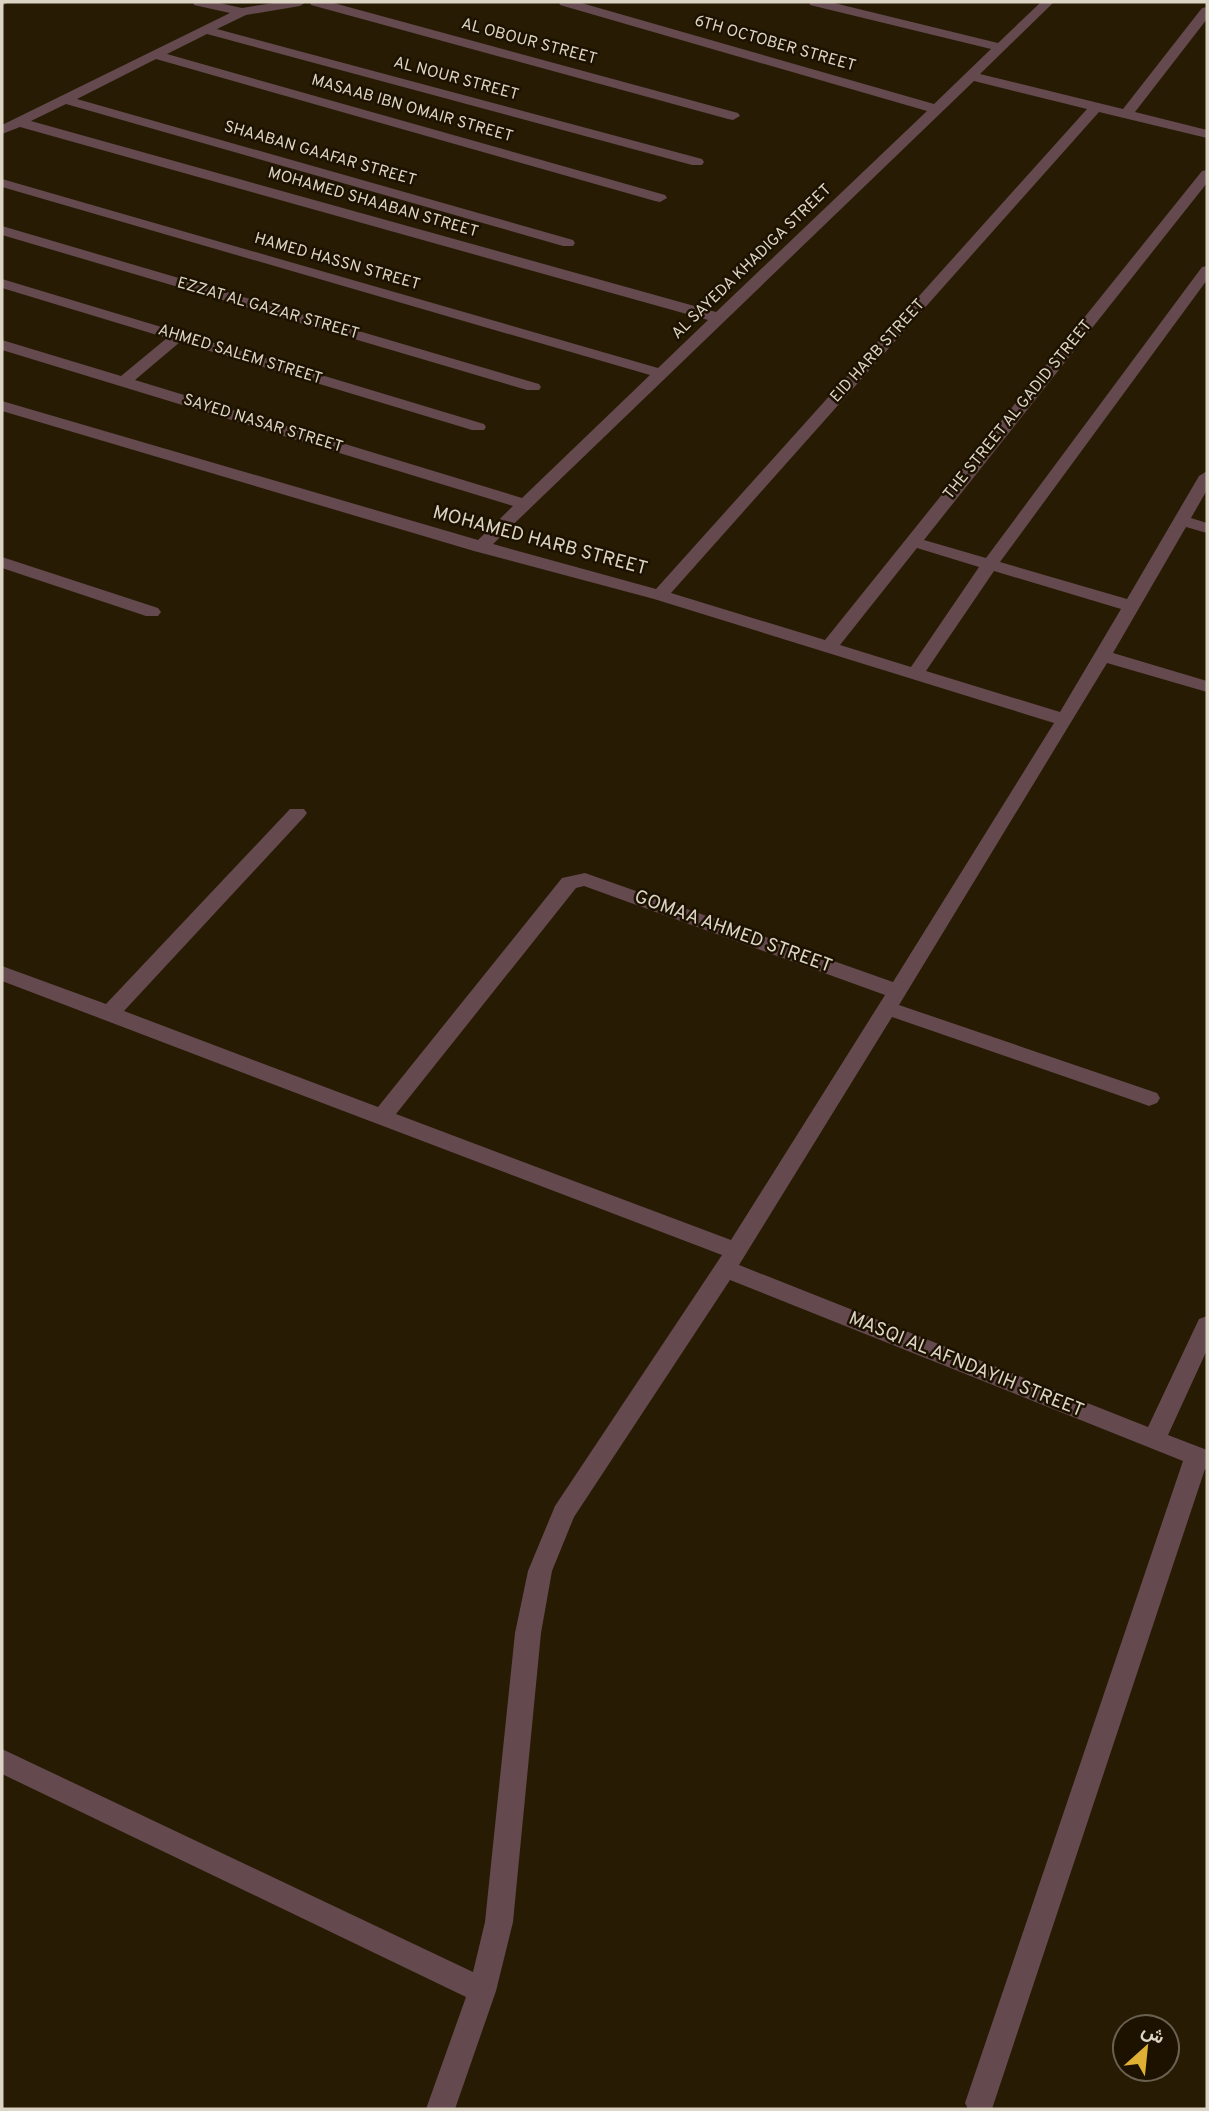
<svg xmlns="http://www.w3.org/2000/svg" width="1209" height="2111" viewBox="0 0 1209 2111" font-family="Overpass,Vazirmatn,sans-serif">
  <style>
    .lines { fill: none; stroke-linecap: round; stroke-linejoin: round }
    .street { fill: #64494e; fill-rule: evenodd }
    .labels { text-anchor: middle; dominant-baseline: central; stroke-width: 5; stroke-linejoin: round; paint-order: stroke }
    .far-street-label { font-size: 16px; fill: #dcd5c6; stroke: #1d1200 }
    .street-label { font-size: 19px; fill: #dcd5c6; stroke: #1d1200 }
  </style>
  <rect width="100%" height="100%" fill="#271b03"/>
  <g class="lines">
    <path class="street" d="M2,2h7l-7,4z
      M193,2h22l27,6 37,-6h27l-6,4 -54,9 -29,14 485,130 2,3 -2,3h-10l-485,-131 -40,20 498,141 2,3 -7,4 -5,-1 -499,-142 -79,40 496,141 2,3 -2,3h-10l-497,-142 -35,17 685,191 211,-201 -367,-106 -1,-3h19l356,102 57,-55 -181,-44 -1,-3h21l168,41 43,-41h13l-74,72 143,35 79,-101 5,-1v12l-72,93 72,18v8l-108,-26 -428,481 154,47 377,-469 5,-1v13l-283,357 62,18 216,-291 5,-1v14l-207,282 127,37 72,-123 8,-5v19l-16,28 16,5v10l-21,-6 -73,126 94,28v11l-100,-29 -208,342 258,88 3,5 -3,5 -8,3 -8,-3 -249,-86 -153,248 409,162 51,-108 8,-3v34l-39,85 39,15v20l-2,-1 -213,640h-24l-3,-6 218,-642 -453,-181 -156,237 -22,54 -11,62 -28,289 -17,69 -41,118h-29l40,-112 -464,-223v-25l471,223 12,-50 30,-289 13,-62 27,-65 167,-251 -720,-274v-15l104,38 184,-195h14l3,4 -3,4 -180,194 254,96 184,-229 23,-5 308,109 161,-259 -400,-124 -180,-48 -472,-140v-10l476,139 35,-34 -511,-156v-10l119,36 46,-38 -165,-50v-9l482,145 2,3 -2,3h-12l-292,-88 -45,38 387,118 128,-123 -648,-188v-8l656,189 50,-48 -688,-193 -18,7v-9l228,-112 -36,-8zM974,81l113,28 -431,480 -163,-45zM917,548l62,19 -68,100 -71,-22zM994,571l127,38 -61,103 -134,-41zM584,886l301,109 -154,245 -335,-126 180,-226z
      M310,2h20l408,111 2,3 -7,4 -5,-1 -417,-114z
      M2,226l537,158 2,3 -2,3h-12l-525,-155z
      M2,557l156,51 3,4 -3,4h-12l-144,-48z"/>
  </g>
  <g class="labels">
    <g class="far-street-label">
      <text transform="translate(529 42) rotate(15)">AL OBOUR STREET</text>
      <text transform="translate(775 44) rotate(16)">6TH OCTOBER STREET</text>
      <text transform="translate(456 79) rotate(15)">AL NOUR STREET</text>
      <text transform="translate(412 109) rotate(16)">MASAAB IBN OMAIR STREET</text>
      <text transform="translate(320 154) rotate(16)">SHAABAN GAAFAR STREET</text>
      <text transform="translate(373 203) rotate(16)">MOHAMED SHAABAN STREET</text>
      <text transform="translate(337 262) rotate(16)">HAMED HASSN STREET</text>
      <text transform="translate(752 262) rotate(-44)">AL SAYEDA KHADIGA STREET</text>
      <text transform="translate(268 309) rotate(16)">EZZAT AL GAZAR STREET</text>
      <text transform="translate(878 351) rotate(-48)">EID HARB STREET</text>
      <text transform="translate(240 355) rotate(17)">AHMED SALEM STREET</text>
      <text transform="translate(1018 410) rotate(-51)">THE STREET AL GADID STREET</text>
      <text transform="translate(263 424) rotate(17)">SAYED NASAR STREET</text>
    </g>
    <g class="street-label">
      <text transform="translate(540 541) rotate(15)">MOHAMED HARB STREET</text>
      <text transform="translate(733 932) rotate(20)">GOMAA AHMED STREET</text>
      <text transform="translate(966 1365) rotate(22)">MASQI AL AFNDAYIH STREET</text>
    </g>
  </g>
  <rect width="1209" height="2111" fill="none" stroke="#dcd5c6" stroke-width="7"/>
  <g transform="translate(1146 2048) rotate(27)"><circle r="33" fill="#1d1200" stroke="#69604f" stroke-width="2"/>
  <path d="M0-5L12 26L0 18L-12 26Z" fill="#dfb034"/>
  <text y="-10" font-size="19" font-weight="bold" text-anchor="middle" fill="#dcd5c6">ش</text>
  </g>
</svg>
